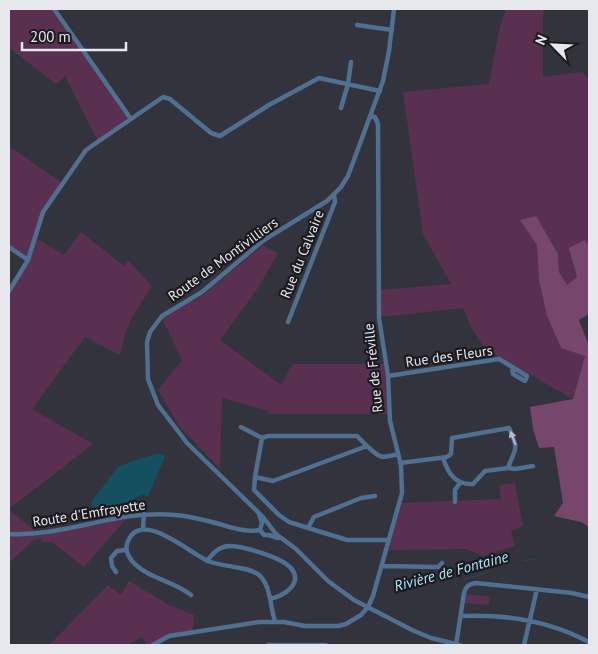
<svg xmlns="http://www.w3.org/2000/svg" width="598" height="654" viewBox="0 0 598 654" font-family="'PT Sans',sans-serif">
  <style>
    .green { fill: #5a3051 }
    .forest { fill: #76476b }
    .water { fill: #145060 }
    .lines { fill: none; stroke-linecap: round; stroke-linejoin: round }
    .stream { stroke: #145060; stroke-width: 1 }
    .minor { stroke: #4f7090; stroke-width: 4.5 }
    .oneway { fill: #b2becd }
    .labels { text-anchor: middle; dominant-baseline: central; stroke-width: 4.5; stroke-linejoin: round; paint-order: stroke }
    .street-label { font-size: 14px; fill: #e7e8ee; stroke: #1b1b1f }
    .water-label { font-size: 15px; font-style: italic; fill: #a9e6f9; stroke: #1b1b1f }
  </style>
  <rect width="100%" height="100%" fill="#32333c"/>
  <path class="green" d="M9,9h42l80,111 -33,21 -33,-65 -9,8 -47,-36z
    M506,9h37v68l39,-5 7,7v167l-5,-6 -7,38 -10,8 -8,-14 -1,-18 -38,-34 17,25 2,37 8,34 14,32 24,7 -12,44 -88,-50 -14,-22 -8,-19 -83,9v-27l71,-6 -28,-50 -20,-142 86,-8 10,-54z
    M9,146l53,37 -19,31 -7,24 28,17 17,-23 43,34 4,-6 24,26 -19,30 -8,18 -5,21 -35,-18 -53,72 61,35 -84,65v-219l17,-29 -17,-13z
    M263,245l15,8 -20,35 -38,52 61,45 12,-21h91l4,50h-120l1,-3 -47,-13 -2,71 -41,-43 -21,-36 24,-30 -20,-42 9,-6 31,-16z
    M515,483l8,43 -12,5 4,15 -33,10 -16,-7 -77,1 12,-47 100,-4 -2,-14z
    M9,510l30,24 87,-15 -42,48 -32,-25h-10l-2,-4 -8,3 -23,22z
    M129,581l40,24 25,10 -1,15 -25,6 -17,9h-4l-5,-8 -15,8h-78l59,-60 13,10z
    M466,594l24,3 -1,8 -24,-2z"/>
  <path class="forest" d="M536,216l22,38 1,18 8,13 10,-8 -8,-29 16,-8 4,6v68l-10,6 10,26v181l-8,-5 -27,-6 9,-13 -9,-56 -15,1 -6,-19 -3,-22 43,-8 12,-43 -24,-8 -14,-32 -8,-35 -2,-36 -17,-25z"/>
  <path class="water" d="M157,454l7,1v4l-16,37 -6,-1 -37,17 -10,-1 -4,-7 1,-3 26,-34 17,-7z"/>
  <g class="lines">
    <path class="stream" d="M523,561l12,-2
      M463,580l25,-8"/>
    <path class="minor" d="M54,9l77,110
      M394,9l-5,42 -6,30 -35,95 -7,11 -14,14 -63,39 -62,52 -40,24 -12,16 -3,10 1,37 10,26 29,38 76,74 13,17 20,15 32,32 26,19 58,30 19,8 29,7
      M357,25l35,5
      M341,108l7,-24 3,-22
      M9,247l19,13
      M9,291l19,-31 15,-48 43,-62 77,-53 7,2 41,34 9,3 49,-31 50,-27 61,13
      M288,322l47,-120 -1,-7
      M388,376l111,-17 28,17 -2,5 -12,-7 -1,-7
      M241,427l21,11 -7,39 -1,13 25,25 10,7 58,18h42
      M262,438l6,-2h89l10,10
      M400,463l47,-6 4,-3 1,-16 57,-10c10,23 7,18 -1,40l-23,3 -12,13c-18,1 -25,-11 -30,-26
      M508,468l7,1 18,-3
      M255,477l18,4 94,-35c13,12 13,13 31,8
      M455,502v-12l5,-7
      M259,514l3,9 -2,7
      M308,528l6,-11 47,-19 14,-2
      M143,529l1,-15
      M260,530l4,5h5l9,3
      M9,534c56,3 109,-25 166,-19 12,1 25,4 37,7 16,4 32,11 48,8
      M207,561c5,-7 12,-15 22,-15 14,0 52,11 62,22 13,16 -8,28 -21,31
      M382,566l56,1 4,-4
      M116,572l-4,-6 -1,-8 6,-7 9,-1
      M191,595c-19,-15 -43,-16 -59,-34 -4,-5 -7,-10 -5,-17 12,-38 63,10 81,17 14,6 40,5 51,14 12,10 11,32 16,46
      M461,616c43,-2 89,5 128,26
      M153,645l16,-9 90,-14h25l21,4h33l8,-2 15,-9 7,-8 5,-11 29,-103 -1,-28 -11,-44 -2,-45 -9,-58 -1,-194 -3,-7 -4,-1
      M268,645h58
      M456,645l8,-52c2,-7 5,-9 12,-10l96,10 17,4
      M524,645l13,-56"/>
  </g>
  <defs><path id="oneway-solid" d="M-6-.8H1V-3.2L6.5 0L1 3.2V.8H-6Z" transform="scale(1.25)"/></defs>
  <use class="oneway" href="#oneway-solid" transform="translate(513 438) rotate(-111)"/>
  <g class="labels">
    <g class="street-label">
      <text transform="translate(302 254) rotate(-68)">Rue du Calvaire</text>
      <text transform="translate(223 259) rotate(-36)">Route de Montivilliers</text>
      <text transform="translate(449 356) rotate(-8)">Rue des Fleurs</text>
      <text transform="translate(373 368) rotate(-96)">Rue de Fréville</text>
      <text transform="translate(89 513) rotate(-9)">Route d'Emfrayette</text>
    </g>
    <g class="water-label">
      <text transform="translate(451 571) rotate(-15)">Rivière de Fontaine</text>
    </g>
  </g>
  <rect width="598" height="654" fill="none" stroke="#e7e8ee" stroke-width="20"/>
  <g transform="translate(553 45) rotate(294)" stroke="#1b1b1f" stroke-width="4" paint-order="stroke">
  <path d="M0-4L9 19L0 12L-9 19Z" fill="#e7e8ee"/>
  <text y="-8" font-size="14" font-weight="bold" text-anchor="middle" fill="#e7e8ee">N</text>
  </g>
  <path d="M22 42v8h104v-8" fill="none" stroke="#e7e8ee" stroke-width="2.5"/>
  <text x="30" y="42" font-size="15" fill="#e7e8ee" stroke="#1b1b1f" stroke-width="4" paint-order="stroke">200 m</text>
</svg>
